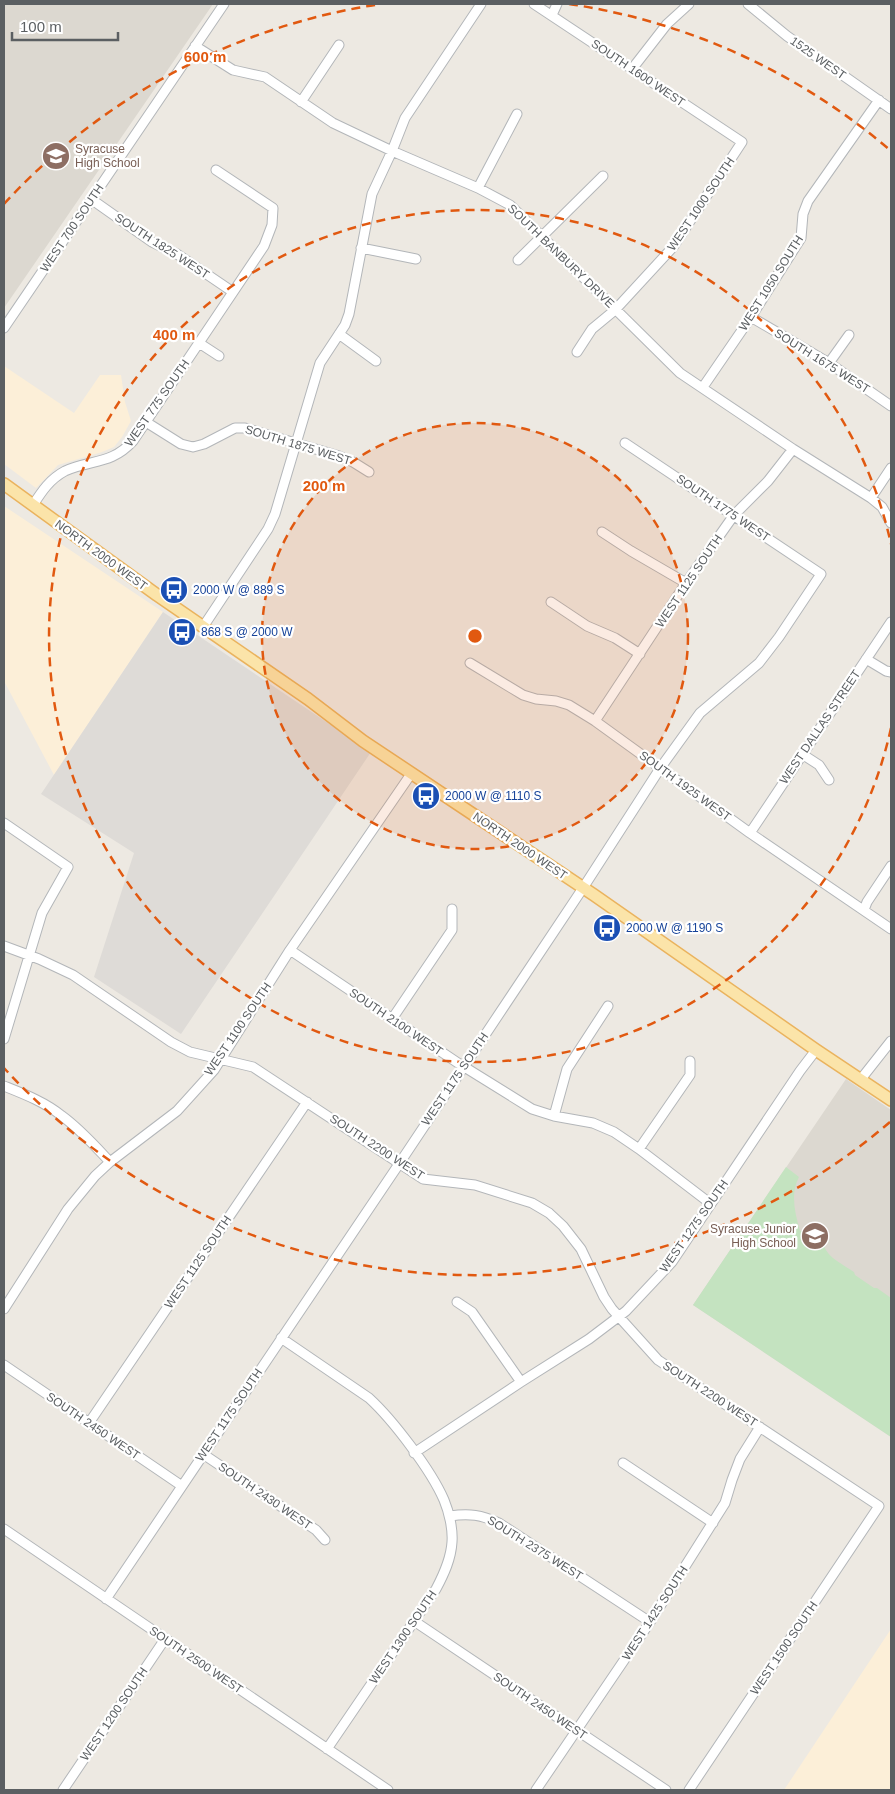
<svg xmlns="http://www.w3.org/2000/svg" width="895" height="1794" viewBox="0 0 895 1794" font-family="Arial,sans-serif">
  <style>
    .commercial { fill: #fcefd8 }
    .industrial { fill: #dedbd7 }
    .education { fill: #dcd8d0 }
    .green { fill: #c4e3c0 }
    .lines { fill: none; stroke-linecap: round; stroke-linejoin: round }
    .minor-casing { stroke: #b3b6b9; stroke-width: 11 }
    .major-casing { stroke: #eab35e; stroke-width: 14 }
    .minor { stroke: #fff; stroke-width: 9 }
    .major { stroke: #fbe4a9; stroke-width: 11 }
    .ring { fill: none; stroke: #e15910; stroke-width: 2.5; stroke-dasharray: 9 6 }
    .labels { text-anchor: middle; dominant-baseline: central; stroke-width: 4.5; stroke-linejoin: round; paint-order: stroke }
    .street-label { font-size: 12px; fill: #5b5f62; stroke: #fff }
    .education-label { font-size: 12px; fill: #785e54; stroke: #fff; text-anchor: start }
    .transit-label { font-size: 12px; fill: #164399; stroke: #fff; text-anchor: start }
    .centre { fill: #e15910; stroke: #fff; stroke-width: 2.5 }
    .ring-label { font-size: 15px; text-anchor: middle; font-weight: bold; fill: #e15910; stroke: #fff; stroke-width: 4.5; stroke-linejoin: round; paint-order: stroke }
  </style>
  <rect width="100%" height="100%" fill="#ede9e2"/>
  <path class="commercial" d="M4,366l70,47 26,-38h21l4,27 6,19 -9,16 -8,10 -12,5 -44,13 -22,23 -32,-24z
    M4,506l159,106 -109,163 -50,-94z
    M891,1629v161h-107z"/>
  <path class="industrial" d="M163,612l208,140 -190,282 -87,-57 40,-124 -93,-59z"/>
  <path class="education" d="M4,4h209l-209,304z
    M846,1079l45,31v327l-198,-132z"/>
  <path class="green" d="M786,1167l13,10c-9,17 -4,36 1,54l17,-5c9,31 11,29 37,46l1,3 19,13h3l14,10v139l-198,-132z"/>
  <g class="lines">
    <defs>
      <path id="minor" d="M534,4l208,138 -69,105 -58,63 -23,19 -15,23
        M748,4l39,32 104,73
        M552,15l5,-11
        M195,46l38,24 32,7 68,46 59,28 86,37 32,17 170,168 113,76 78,49 11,9 9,16
        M632,69l35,-45 22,-20
        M301,102l38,-57
        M478,188l39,-74
        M91,199l61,43 25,12 56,38
        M361,248l55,11
        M518,260l85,-84
        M751,317l78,46 62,43
        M4,328l220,-324
        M339,334l37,27
        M199,343l20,13
        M829,363l20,-28
        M703,387l48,-70 50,-79 2,-24 5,-13 71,-101
        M146,422l35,22 12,3 11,-3 31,-16h10l94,28 14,6 16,10
        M871,498l20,-30
        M33,505c9,-14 17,-26 32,-34 27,-12 46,-6 68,-30l131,-195 8,-21 1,-17 -57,-38
        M602,532l29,19 55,32
        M551,602l36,24 28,12 25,16
        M203,627l65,-98 7,-15 45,-151 25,-38 4,-11 23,-120 20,-43 13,-33 76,-114
        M866,659l20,12 5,1
        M470,663l53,32 13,4 20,2 13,4 26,16 155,112 141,96
        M595,721l91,-138 48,-68 34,-34 25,-32
        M802,754l17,11 10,15
        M4,823l64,44 -26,46 -38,126
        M750,833l141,-211
        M864,910l3,-8 24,-36
        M4,946l35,13 34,16 98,67 19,10 63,15 170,112 52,6 57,18 17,10 14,13 18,23 23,48 8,12 46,51 221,146 -190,284
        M290,950l168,113 74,46 22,7 39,7 21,9 25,17 72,55
        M392,1019l60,-89v-21
        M861,1079l30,-38
        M4,1086c20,8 41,16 58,30 18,13 33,30 48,46
        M554,1116l13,-47 41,-63
        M639,1149l51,-74v-14
        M457,1302l15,10 49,70
        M4,1309l64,-100 27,-33 15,-14 67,-51 37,-41 76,-120 121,-176
        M281,1338l88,60c24,22 62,72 75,102 5,12 9,29 8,42 -1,17 -8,32 -16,47l-109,160
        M4,1365l178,121
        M89,1423l218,-321
        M414,1453l107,-71 68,-43 37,-28 46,-49 128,-191 16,-21
        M203,1454l113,76 9,10
        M623,1463l90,60
        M450,1516c20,-3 31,-1 49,7l151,99
        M4,1529l384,261
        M106,1599l293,-435 184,-276 78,-121 39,-54 59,-50 20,-26 42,-63 -196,-131
        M414,1621l252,169
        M63,1790l102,-151
        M536,1790l114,-168 75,-119 7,-23 8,-21 20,-32"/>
      <path id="major" d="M4,484l153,111 151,104 55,42 231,154 222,155 75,50"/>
    </defs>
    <use href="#minor" class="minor-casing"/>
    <use href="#major" class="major-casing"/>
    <use href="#minor" class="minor"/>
    <use href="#major" class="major"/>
  </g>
  <circle cx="475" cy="636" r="213" fill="#e15910" fill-opacity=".12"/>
  <g class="ring">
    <circle cx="475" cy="636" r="213"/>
    <path d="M891 728A426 426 0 1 1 891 544"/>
    <path d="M890 1122A639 639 0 0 1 4 1068M4 204A639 639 0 0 1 381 4M569 4A639 639 0 0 1 890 150"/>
  </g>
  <defs>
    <symbol id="school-disc" viewBox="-11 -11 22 22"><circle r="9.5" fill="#8d6e63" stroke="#fff"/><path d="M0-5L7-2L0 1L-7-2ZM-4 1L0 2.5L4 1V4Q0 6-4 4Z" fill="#fff"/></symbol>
    <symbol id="bus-disc" viewBox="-11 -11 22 22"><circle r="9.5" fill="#1a4fb4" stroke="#fff"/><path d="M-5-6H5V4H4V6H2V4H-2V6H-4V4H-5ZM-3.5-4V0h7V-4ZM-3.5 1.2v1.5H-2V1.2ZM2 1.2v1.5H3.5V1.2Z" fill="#fff"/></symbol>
  </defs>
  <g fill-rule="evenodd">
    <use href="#school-disc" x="40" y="140" width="32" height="32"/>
    <use href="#bus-disc" x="158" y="574" width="32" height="32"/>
    <use href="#bus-disc" x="166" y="616" width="32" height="32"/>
    <use href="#bus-disc" x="410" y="780" width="32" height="32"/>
    <use href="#bus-disc" x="591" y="912" width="32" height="32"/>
    <use href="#school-disc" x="799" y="1220" width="32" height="32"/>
  </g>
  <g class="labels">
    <g class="street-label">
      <text transform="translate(818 58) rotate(35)">1525 WEST</text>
      <text transform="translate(638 73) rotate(34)">SOUTH 1600 WEST</text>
      <text transform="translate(701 204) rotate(-56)">WEST 1000 SOUTH</text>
      <text transform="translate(72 228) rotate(-56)">WEST 700 SOUTH</text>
      <text transform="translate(162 246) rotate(33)">SOUTH 1825 WEST</text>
      <text transform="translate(561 256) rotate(44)">SOUTH BANBURY DRIVE</text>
      <text transform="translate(771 283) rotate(-58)">WEST 1050 SOUTH</text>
      <text transform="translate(822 361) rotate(32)">SOUTH 1675 WEST</text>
      <text transform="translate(157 403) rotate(-55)">WEST 775 SOUTH</text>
      <text transform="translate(298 445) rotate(17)">SOUTH 1875 WEST</text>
      <text transform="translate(723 508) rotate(34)">SOUTH 1775 WEST</text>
      <text transform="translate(101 555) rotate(36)">NORTH 2000 WEST</text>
      <text transform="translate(689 581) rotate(-56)">WEST 1125 SOUTH</text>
      <text transform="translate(820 727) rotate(-56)">WEST DALLAS STREET</text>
      <text transform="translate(685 786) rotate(36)">SOUTH 1925 WEST</text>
      <text transform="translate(520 846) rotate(34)">NORTH 2000 WEST</text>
      <text transform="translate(396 1022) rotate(34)">SOUTH 2100 WEST</text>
      <text transform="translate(238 1029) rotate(-56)">WEST 1100 SOUTH</text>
      <text transform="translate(455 1079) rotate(-56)">WEST 1175 SOUTH</text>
      <text transform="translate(377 1147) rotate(33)">SOUTH 2200 WEST</text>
      <text transform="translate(694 1226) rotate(-55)">WEST 1275 SOUTH</text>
      <text transform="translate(198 1262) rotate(-56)">WEST 1125 SOUTH</text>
      <text transform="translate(710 1394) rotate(33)">SOUTH 2200 WEST</text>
      <text transform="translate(229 1415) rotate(-56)">WEST 1175 SOUTH</text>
      <text transform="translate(93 1426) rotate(34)">SOUTH 2450 WEST</text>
      <text transform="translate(265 1496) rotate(34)">SOUTH 2430 WEST</text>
      <text transform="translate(535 1548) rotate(32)">SOUTH 2375 WEST</text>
      <text transform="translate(655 1613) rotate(-57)">WEST 1425 SOUTH</text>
      <text transform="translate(403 1637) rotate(-56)">WEST 1300 SOUTH</text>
      <text transform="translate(784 1648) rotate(-56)">WEST 1500 SOUTH</text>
      <text transform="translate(196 1660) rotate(34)">SOUTH 2500 WEST</text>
      <text transform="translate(540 1706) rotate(34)">SOUTH 2450 WEST</text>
      <text transform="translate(114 1714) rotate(-56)">WEST 1200 SOUTH</text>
    </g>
    <g class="education-label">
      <text x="75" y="149">Syracuse<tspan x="75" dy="14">High School</tspan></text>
      <text x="796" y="1229" text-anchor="end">Syracuse Junior<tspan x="796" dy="14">High School</tspan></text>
    </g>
    <g class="transit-label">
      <text x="193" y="590">2000 W @ 889 S</text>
      <text x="201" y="632">868 S @ 2000 W</text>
      <text x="445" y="796">2000 W @ 1110 S</text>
      <text x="626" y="928">2000 W @ 1190 S</text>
    </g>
  </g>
  <circle cx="475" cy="636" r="8" class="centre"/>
  <g class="ring-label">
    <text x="205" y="62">600 m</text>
    <text x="174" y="340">400 m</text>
    <text x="324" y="491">200 m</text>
  </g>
  <rect width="895" height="1794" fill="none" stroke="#5b5f62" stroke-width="10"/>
  <path d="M12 32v8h106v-8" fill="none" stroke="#5b5f62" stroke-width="2.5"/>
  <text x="20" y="32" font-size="15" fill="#5b5f62" stroke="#ffffff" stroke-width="4" paint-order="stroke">100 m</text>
</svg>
